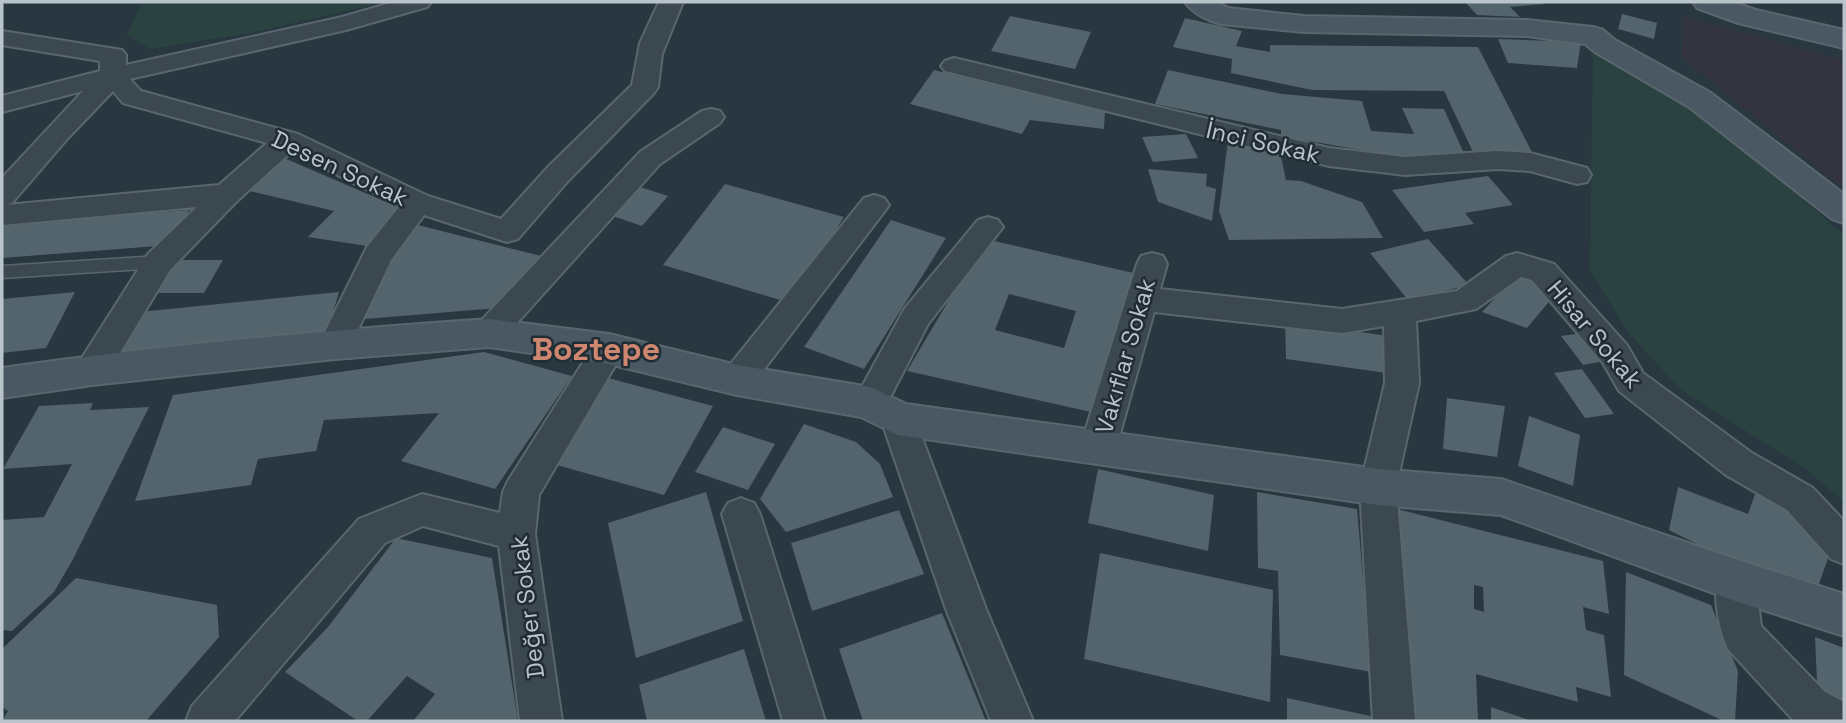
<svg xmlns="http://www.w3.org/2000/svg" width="1846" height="723" viewBox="0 0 1846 723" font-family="'Space Grotesk',sans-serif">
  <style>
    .medical { fill: #343441 }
    .green { fill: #2b4340 }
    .building { fill: #53646d; fill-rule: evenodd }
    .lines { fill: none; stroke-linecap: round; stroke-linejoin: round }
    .lane-casing { stroke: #5a666d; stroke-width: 3 }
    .street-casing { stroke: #5a666d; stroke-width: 4 }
    .secondary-casing { stroke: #5a666d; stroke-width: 4 }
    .lane { fill: #3c4850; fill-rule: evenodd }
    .street { fill: #3c4850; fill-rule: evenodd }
    .secondary { fill: #4a5863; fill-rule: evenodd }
    .labels { text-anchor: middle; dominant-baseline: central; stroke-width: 5; stroke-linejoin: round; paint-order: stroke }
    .street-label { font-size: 24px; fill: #b9c3ca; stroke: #212d35 }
    .district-label { font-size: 32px; font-weight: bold; fill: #cf876f; stroke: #212d35 }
  </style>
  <rect width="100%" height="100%" fill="#283740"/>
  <path class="medical" d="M1683,16l161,44v129l-162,-131z"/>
  <path class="green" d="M142,2h244l-135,31 -101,16 -23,-14z
    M1593,50l54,25 81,59 116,101v266l-41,-34 -121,-76 -55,-60 -37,-61z"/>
  <path class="building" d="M1465,2h79v2l-34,3 10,10 -43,-2z
    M1622,14l35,9 -3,16 -36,-10z
    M1010,16l81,16 -16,37 -84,-18z
    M1185,18l57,13 -6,15 34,6v-7l208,2 55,107 -60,-2 -29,-61 -132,-1 -81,-17 1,-14 -59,-12z
    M1498,39l83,3 -4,26 -69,-5z
    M934,70l109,27 2,-4 60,17 -1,19 -74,-9 -8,14 -112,-30z
    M1168,70l114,24 80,7 9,30 43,3 -12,-26 42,1 22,49 -43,3 -142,-25v-6l-126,-26z
    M1186,134l12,24 -45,4 -11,-25z
    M1228,141l52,11 6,28 15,1 61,21 21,36 -154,2 -10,-29z
    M284,158l114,49 -31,39 -59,-9 26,-26 -88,-21z
    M1148,169l59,5 -1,12 10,3 -4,32 -54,-19z
    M1488,176l25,29 -48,8 9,11 -50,8 -32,-42z
    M725,184l119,33 -54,86 -127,-38z
    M634,185l34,11 -26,30 -35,-12z
    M189,210l-18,35 -169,13v-34z
    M891,220l55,18 -82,131 -60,-22z
    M410,223l135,34 -47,51 -145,12z
    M985,239l153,35 -38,140 -193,-43zM1009,294l67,17 -12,37 -69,-18z
    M1428,239l41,46 -61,15 -38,-47z
    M171,260h52l-19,33h-54z
    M1519,272l38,20 -30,36 -45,-16z
    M75,292l-29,56 -44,5v-54z
    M339,292l-13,44 -207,22 20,-46z
    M1285,322l97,13 5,38 -101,-14z
    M1583,333l22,28 -22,4 -22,-29z
    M484,352l88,24 -77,113 -94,-28 38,-48 -115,7 -8,31 -58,8 -7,26 -116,16 38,-106z
    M1582,369l32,45 -29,4 -31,-45z
    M608,378l105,28 -49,89 -111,-31z
    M1447,398l58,8 -8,51 -54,-8z
    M93,403l-3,7 59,-3 -77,154 -18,31 -42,39 -10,-1v-110l42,-3 28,-53 -69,5 36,-63z
    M1529,416l51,19 -7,51 -55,-20z
    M804,424l52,18 24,22 13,33 -107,35 -26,-33z
    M723,427l52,17 -27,46 -53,-18z
    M1098,469l116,26 -6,56 -120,-28z
    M1760,480l74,61 -15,43 -86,-22 -64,-32 9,-43 70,27z
    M706,492l37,129 -107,37 -28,-135z
    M1257,492l100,17 14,163 -91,-17 -2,-84 -20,-3z
    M1389,507l214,54 6,53 -26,-7 3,23 18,5 7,62 -35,-10 2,15 -102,-28 2,47h-75zM1474,585l9,2 1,25 -10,-3z
    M899,510l25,64 -112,37 -21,-68z
    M396,538l96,20 26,163h-105l22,-27 -28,-18 -40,45h-9l-73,-49 43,-45z
    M1100,553l173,37 -3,112 -186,-43z
    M1626,572l85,33 27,66 -3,50h-11l-100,-46z
    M76,578l141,27 2,32 -73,84h-144l6,-10 -6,-4v-58z
    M942,613l44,108h-123l-24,-72z
    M1815,637l29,11v67l-26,-11z
    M744,649l22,72h-119l-8,-36z
    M1287,698l88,19v4h-88z
    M1491,707l41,14h-41z"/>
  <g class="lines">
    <defs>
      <path id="lane" d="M159,256l8,6 -8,6 -157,10v-12z"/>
      <path id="street" d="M394,2h37l-4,5 -81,23 -216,49 11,12 157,43 130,62 73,23 46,-51 85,-83 8,-42 19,-41h24l-21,52 -4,33 -4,6 -87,89 -49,57 -11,3 -83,-27 -33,45 -44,93 -12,4 -12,-4 -4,-9 48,-97 33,-41 -109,-54 -54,49 -67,69 -66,109 -12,4 -12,-4 -5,-9 5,-9 68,-107 49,-47 -195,18v-47l81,-87 -81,21v-16l98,-25v-10l-98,-16v-14l120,19 4,5v10l216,-48zM113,91l10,12 144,40 -48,42 -213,20 6,-2 55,-64z
        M954,58l375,90 76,9 93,-6 32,2 57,15 4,7 -4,7 -10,2 -47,-13 -32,-2 -93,6 -76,-9 -384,-95 -4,-5 4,-5z
        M711,109l9,2 4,6 -4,6 -60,41 -160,178 -11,3 -11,-3 -5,-9 5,-9 162,-172 62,-41z
        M874,195l10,3 5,7 -5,7 -135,177 -12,4 -12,-4 -5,-9 5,-9 139,-173z
        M988,217l10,3 5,7 -75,97 -46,89 -12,4 -12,-4 -5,-10 52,-95 73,-88z
        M1152,253l11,3 4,8 -7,25 182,20 115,-18 49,-35 11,-3 37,11 73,81 16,28 109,80 61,35 31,33v43l-13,-5 -44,-49 -61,-35 -107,-84 -16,-28 -71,-83 -11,-3 -45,32 -60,12 3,62 -23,104 19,234h-42l-13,-234 25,-104 -1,-57 -42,7 -188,-21 -38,136 -5,10 -13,5 -13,-5 -5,-10 57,-184 4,-8z
        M609,336l12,4 4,9 -86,146 -4,39 27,187h-42l-21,-175 -76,-20 -38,17 -150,178h-49l6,-15 167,-187 63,-25 78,19 3,-21 5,-11 89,-141z
        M898,405l12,4 5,10 71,190 47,112h-42l-45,-112 -65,-190 5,-10z
        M741,498l13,5 6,11 65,207h-42l-61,-207 6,-11z
        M1735,562l14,5 6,13 6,46 64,66 19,10v19h-50l-66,-72c-10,-23 -17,-59 -7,-82z"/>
      <path id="secondary" d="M1185,2h33l10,6 76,8 223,4 66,7 10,3 12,10 96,53 133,101v29l-12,-4 -143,-112 -94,-55 -10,-8 -58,-8 -223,-4 -83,-8c-13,-3 -28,-11 -36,-22z
        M1693,2h39l24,8 88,20v18l-106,-25 -41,-15z
        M489,319l120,15 128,31 133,22 36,17 472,65 123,10 234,80 109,35v42l-109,-35 -234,-86 -123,-10 -480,-70 -37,-18 -124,-22 -128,-31 -120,-17 -154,12 -243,26 -90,13v-30c162,-23 324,-38 487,-49z"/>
    </defs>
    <use href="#lane" class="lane-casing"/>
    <use href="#street" class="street-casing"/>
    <use href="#secondary" class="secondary-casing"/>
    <use href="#lane" class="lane"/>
    <use href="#street" class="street"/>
    <use href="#secondary" class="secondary"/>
  </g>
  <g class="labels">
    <g class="street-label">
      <text transform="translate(1263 142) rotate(13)">İnci Sokak</text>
      <text transform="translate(340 168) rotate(25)">Desen Sokak</text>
      <text transform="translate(1595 334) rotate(50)">Hisar Sokak</text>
      <text transform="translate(1125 356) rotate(-74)">Vakıflar Sokak</text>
      <text transform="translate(527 607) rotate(-97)">Değer Sokak</text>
    </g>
    <g class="district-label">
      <text x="596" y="349">Boztepe</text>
    </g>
  </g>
  <rect width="1846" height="723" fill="none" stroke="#b9c3ca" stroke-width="7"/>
</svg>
